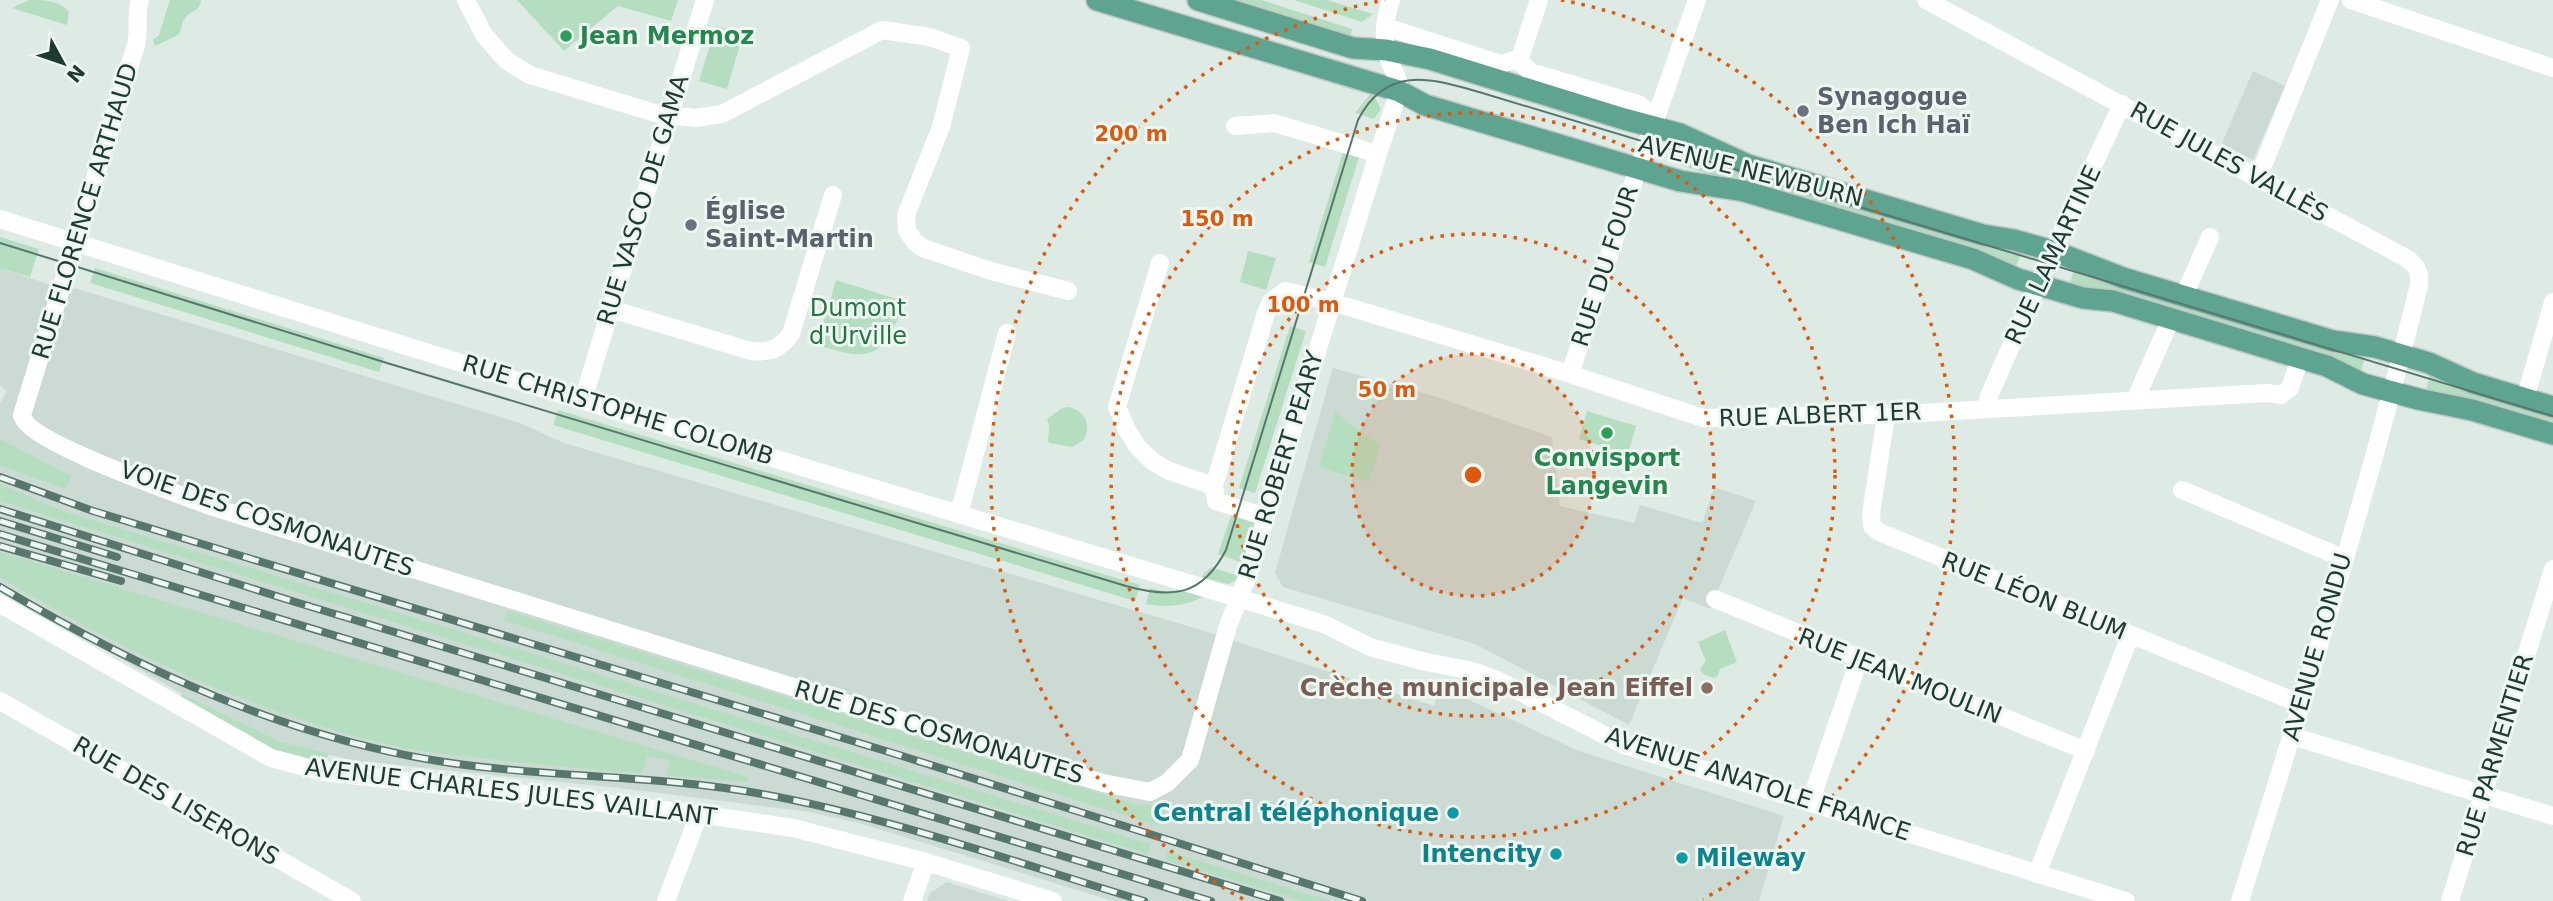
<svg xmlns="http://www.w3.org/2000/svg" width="2553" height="901" viewBox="0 0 2553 901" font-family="'DejaVu Sans',sans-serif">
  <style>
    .built { fill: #cbdad3 }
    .green { fill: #b4debf }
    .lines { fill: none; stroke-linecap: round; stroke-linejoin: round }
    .primary-casing { stroke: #c0c8c6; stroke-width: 24 }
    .minor { stroke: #fff; stroke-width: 18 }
    .primary { stroke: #5ea491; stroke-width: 21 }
    .tram { stroke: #57776e; stroke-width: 2 }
    .rail-casing { stroke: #57776e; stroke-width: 8 }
    .rail { stroke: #eef7f2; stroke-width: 5; stroke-dasharray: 16; stroke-linecap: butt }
    .ring { fill: none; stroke: #de580e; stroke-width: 3.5; stroke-dasharray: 3.5 7 }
    .leisure-dot { fill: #2e9e5b; stroke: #eef7f2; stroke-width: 2.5 }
    .worship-dot { fill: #6b7280; stroke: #eef7f2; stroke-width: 2.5 }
    .education-dot { fill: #8d6e63; stroke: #eef7f2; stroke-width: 2.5 }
    .culture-dot { fill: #0f9aa8; stroke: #eef7f2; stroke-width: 2.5 }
    .labels { text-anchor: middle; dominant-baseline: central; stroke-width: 6; stroke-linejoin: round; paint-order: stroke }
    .leisure-label { font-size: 24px; font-weight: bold; fill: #27864d; stroke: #eef7f2; text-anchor: start }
    .worship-label { font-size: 24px; font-weight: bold; fill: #5b616d; stroke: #eef7f2; text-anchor: start }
    .street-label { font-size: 24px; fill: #1e3b33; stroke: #eef7f2 }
    .park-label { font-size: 24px; fill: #257543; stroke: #eef7f2 }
    .education-label { font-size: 24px; font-weight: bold; fill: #785e54; stroke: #eef7f2; text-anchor: end }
    .culture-label { font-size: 24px; font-weight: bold; fill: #0d838f; stroke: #eef7f2; text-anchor: end }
    .centre { fill: #de580e; stroke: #eef7f2; stroke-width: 3.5 }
    .ring-label { font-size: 21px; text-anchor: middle; font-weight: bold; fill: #de580e; stroke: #eef7f2; stroke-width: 6; stroke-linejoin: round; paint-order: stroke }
  </style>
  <rect width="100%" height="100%" fill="#ddebe4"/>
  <path class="built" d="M2253,71l32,15 -32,74 -31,-17z
    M0,268l54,18 20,2 446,135 44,20 634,186 236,77 6,-18 10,3 129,60 205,65 -25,85h-646l-251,-77 -52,-12 -191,-24 -269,-28 -71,-19 -79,-37 -200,-114v-186l7,-13 -7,-6z
    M1333,368l101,28 118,41 8,69 74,17 6,-18 62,18 12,-36 42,14 -46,108 -27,-11 -54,127 -154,-81 -192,-57 -8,-14z
    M947,882l61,19h-81l3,-8z"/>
  <path class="green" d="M29,0c16,0 30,0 40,12l-2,13 -55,-17z
    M170,0h31c-1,12 -9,9 -16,18 -4,5 -3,12 -7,17l-23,11 -2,-6 6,-5z
    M517,0h161l-7,21 -53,-15 -54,45z
    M1231,0h30l91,29 -2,9z
    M1294,0h33l46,14 -11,8z
    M716,26l27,8 -16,55 -28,-8z
    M1372,92l9,17 -7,10 -19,-6z
    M1681,149l340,103 -5,16 -339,-104z
    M1343,152l16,5 -34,110 -16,-5z
    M0,237l39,12 -9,28 -30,-9z
    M1248,251l28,7 -10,32 -26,-8z
    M95,268l289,90 -5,14 -289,-89z
    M2074,268l292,87 -5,15 -291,-86z
    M836,280l70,22 -4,16h-4c-19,47 -41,39 -81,27z
    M1290,326l16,5 -51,162 -16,-5z
    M2430,375l123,37v16l-127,-38z
    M1069,407c18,5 22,18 15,33l-12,7 -23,-4c-3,-5 3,-13 -2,-24l15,-11z
    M558,410l582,175 -5,16 -582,-176z
    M1587,411l49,15 -8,28 -49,-15z
    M1335,412l45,34 -11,36 -50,-15z
    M0,439l71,37 -6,13 -65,-24z
    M0,484l65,28 449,136 636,196 -2,10 -1148,-353z
    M1232,513l24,9 -13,41 -25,-9z
    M0,552l748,225 -1,5 -82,-7 5,-14 -23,-5 -5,17c-57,-4 -113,-9 -170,-16 -20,-3 -42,-4 -63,-8 -140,-29 -287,-97 -409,-172z
    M1211,567l28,9 -4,5 -7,3 -27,-7z
    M1150,588l17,4 15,-3 23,7c-21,10 -36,12 -59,8z
    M508,611l629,194 20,1 12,-5 -10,25 -656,-206z
    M1725,630l12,32 -17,7 -3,8 -4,1 -10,-4 -3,-5 6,-8 -8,-19z
    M182,694l97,47 50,13 -7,14 -32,-9 -111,-61z
    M1167,851l163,50h-27l-137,-41z"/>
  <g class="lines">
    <defs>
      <path id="primary" d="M1097,0l302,91 26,14 255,76 64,10 229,68 45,20 65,19 30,3 187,57 27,8 36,18 55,15 54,11 81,24
        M1198,0l155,48 33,2 44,9 194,60 56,15 68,31 235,70 31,5 39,11 70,27 210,63 42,6 54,16 44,20 80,24"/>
    </defs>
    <use href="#primary" class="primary-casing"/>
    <path class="minor" d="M140,0c-5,15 0,30 -4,45l-114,370c4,27 158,79 188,91l893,277 47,9 17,-9 23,-23 38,-134 21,-54 129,-418 21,-63c1,-16 -11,-26 -13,-42 -3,-16 0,-34 5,-49
      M466,0l18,35 23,26 23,14 125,38 40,5 27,-4 160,-84 48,7 31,11 -20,79 -35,88 1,16 8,11 8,6 68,23 77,20
      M1539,0l-19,58 1,5 10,9 107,32 7,5 8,16
      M1926,0l480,258c10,7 15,14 13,27 -51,208 -115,412 -179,616
      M2351,0l202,68
      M1386,27l115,37 19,-6
      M1235,126l39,-3 104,31
      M2258,178l72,-178
      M0,219l557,174 767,231 46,23 52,14 51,10 26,10 125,64 502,156
      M1160,263l-43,144 10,23 10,16 15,15 17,10 45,15
      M2184,296l26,-59
      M611,309l140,42c19,2 29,-2 40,-17l42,-139
      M1570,374l61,-185 66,-189
      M2525,399l28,-97
      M583,400l122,-400
      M2135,400l36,-81
      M1986,408l3,-12 58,-132 75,-160
      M1886,415l-15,99 1,12 7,6 422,172
      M2182,490l161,68
      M959,514l48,-181
      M1266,517l-50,-16 -2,-15 52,-173 5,-11 14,-11 47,11 238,72 133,44 199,-4 365,-21 14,2 9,-7 10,-30
      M1715,599l371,152
      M0,604l271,154 53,14 375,42 94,14 133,34 127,39
      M0,701l352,200
      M2292,736l261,80
      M1810,803l49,-143
      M2037,874l93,-238
      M666,901l33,-87
      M912,901l14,-39
      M2450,901l103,-332"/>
    <use href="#primary" class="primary"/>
    <path class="tram" d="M0,243l387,120 739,223c47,13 76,10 100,-36l132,-430c28,-55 72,-42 121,-28l1074,324"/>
    <defs>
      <path id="rail" d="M0,477l93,34 806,244 463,146
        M0,509l292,92 988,300
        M0,521l117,36
        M0,534l1211,367
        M0,546l121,35
        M0,587c140,83 289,152 451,176 103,15 208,12 311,31 127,23 258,70 382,107"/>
    </defs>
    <use href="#rail" class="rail-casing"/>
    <use href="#rail" class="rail"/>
  </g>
  <circle cx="1473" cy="475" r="121" fill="#de580e" fill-opacity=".12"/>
  <g class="ring">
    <circle cx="1473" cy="475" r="121"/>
    <circle cx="1473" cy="475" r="241"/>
    <circle cx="1473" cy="475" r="362"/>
    <path d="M1243 899A483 483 0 0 1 1385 0M1561 0A483 483 0 0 1 1703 899"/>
  </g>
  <g class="leisure-dot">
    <circle cx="566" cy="36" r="7"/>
    <circle cx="1607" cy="433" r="7"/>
  </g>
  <g class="worship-dot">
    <circle cx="1803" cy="111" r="7"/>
    <circle cx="691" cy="225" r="7"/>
  </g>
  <circle class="education-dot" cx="1707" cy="688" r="7"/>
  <g class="culture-dot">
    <circle cx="1453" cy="813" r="7"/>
    <circle cx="1556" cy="854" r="7"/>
    <circle cx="1682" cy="858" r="7"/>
  </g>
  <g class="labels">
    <g class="leisure-label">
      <text x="580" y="36">Jean Mermoz</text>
      <text x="1607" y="458" text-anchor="middle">Convisport<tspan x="1607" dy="28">Langevin</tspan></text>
    </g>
    <g class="worship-label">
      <text x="1817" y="97">Synagogue<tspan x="1817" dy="28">Ben Ich Haï</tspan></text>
      <text x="705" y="211">Église<tspan x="705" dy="28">Saint-Martin</tspan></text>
    </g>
    <g class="street-label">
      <text transform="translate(2229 162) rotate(29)">RUE JULES VALLÈS</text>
      <text transform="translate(1751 171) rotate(14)">AVENUE NEWBURN</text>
      <text transform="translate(643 200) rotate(-73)">RUE VASCO DE GAMA</text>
      <text transform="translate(85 211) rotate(-73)">RUE FLORENCE ARTHAUD</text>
      <text transform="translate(2053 255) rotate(-65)">RUE LAMARTINE</text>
      <text transform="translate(1605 266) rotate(-72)">RUE DU FOUR</text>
      <text transform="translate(618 410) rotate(17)">RUE CHRISTOPHE COLOMB</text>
      <text transform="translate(1820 415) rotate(-2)">RUE ALBERT 1ER</text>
      <text transform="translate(1281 465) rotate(-73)">RUE ROBERT PEARY</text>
      <text transform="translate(267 519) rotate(19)">VOIE DES COSMONAUTES</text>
      <text transform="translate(2034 596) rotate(22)">RUE LÉON BLUM</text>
      <text transform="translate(2317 647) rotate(-74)">AVENUE RONDU</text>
      <text transform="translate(1900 676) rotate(22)">RUE JEAN MOULIN</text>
      <text transform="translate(939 732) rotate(17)">RUE DES COSMONAUTES</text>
      <text transform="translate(2495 755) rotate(-73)">RUE PARMENTIER</text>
      <text transform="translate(1758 784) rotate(18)">AVENUE ANATOLE FRANCE</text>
      <text transform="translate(511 792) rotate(7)">AVENUE CHARLES JULES VAILLANT</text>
      <text transform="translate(176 801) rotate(30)">RUE DES LISERONS</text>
    </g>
    <g class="park-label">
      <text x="858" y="308">Dumont<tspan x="858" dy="28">d'Urville</tspan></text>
    </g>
    <g class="education-label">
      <text x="1693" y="688">Crèche municipale Jean Eiffel</text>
    </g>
    <g class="culture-label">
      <text x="1439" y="813">Central téléphonique</text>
      <text x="1542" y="854">Intencity</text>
      <text x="1696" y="858" text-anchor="start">Mileway</text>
    </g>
  </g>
  <circle cx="1473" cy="475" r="10" class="centre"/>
  <g class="ring-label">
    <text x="1131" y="141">200 m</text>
    <text x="1217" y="226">150 m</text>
    <text x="1303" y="312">100 m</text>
    <text x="1387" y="397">50 m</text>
  </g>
  <g transform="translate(63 63) rotate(130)" stroke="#eef7f2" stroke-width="5" paint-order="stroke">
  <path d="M0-5L12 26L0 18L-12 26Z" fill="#1e3b33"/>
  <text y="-10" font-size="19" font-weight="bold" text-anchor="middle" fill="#1e3b33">N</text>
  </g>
</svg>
